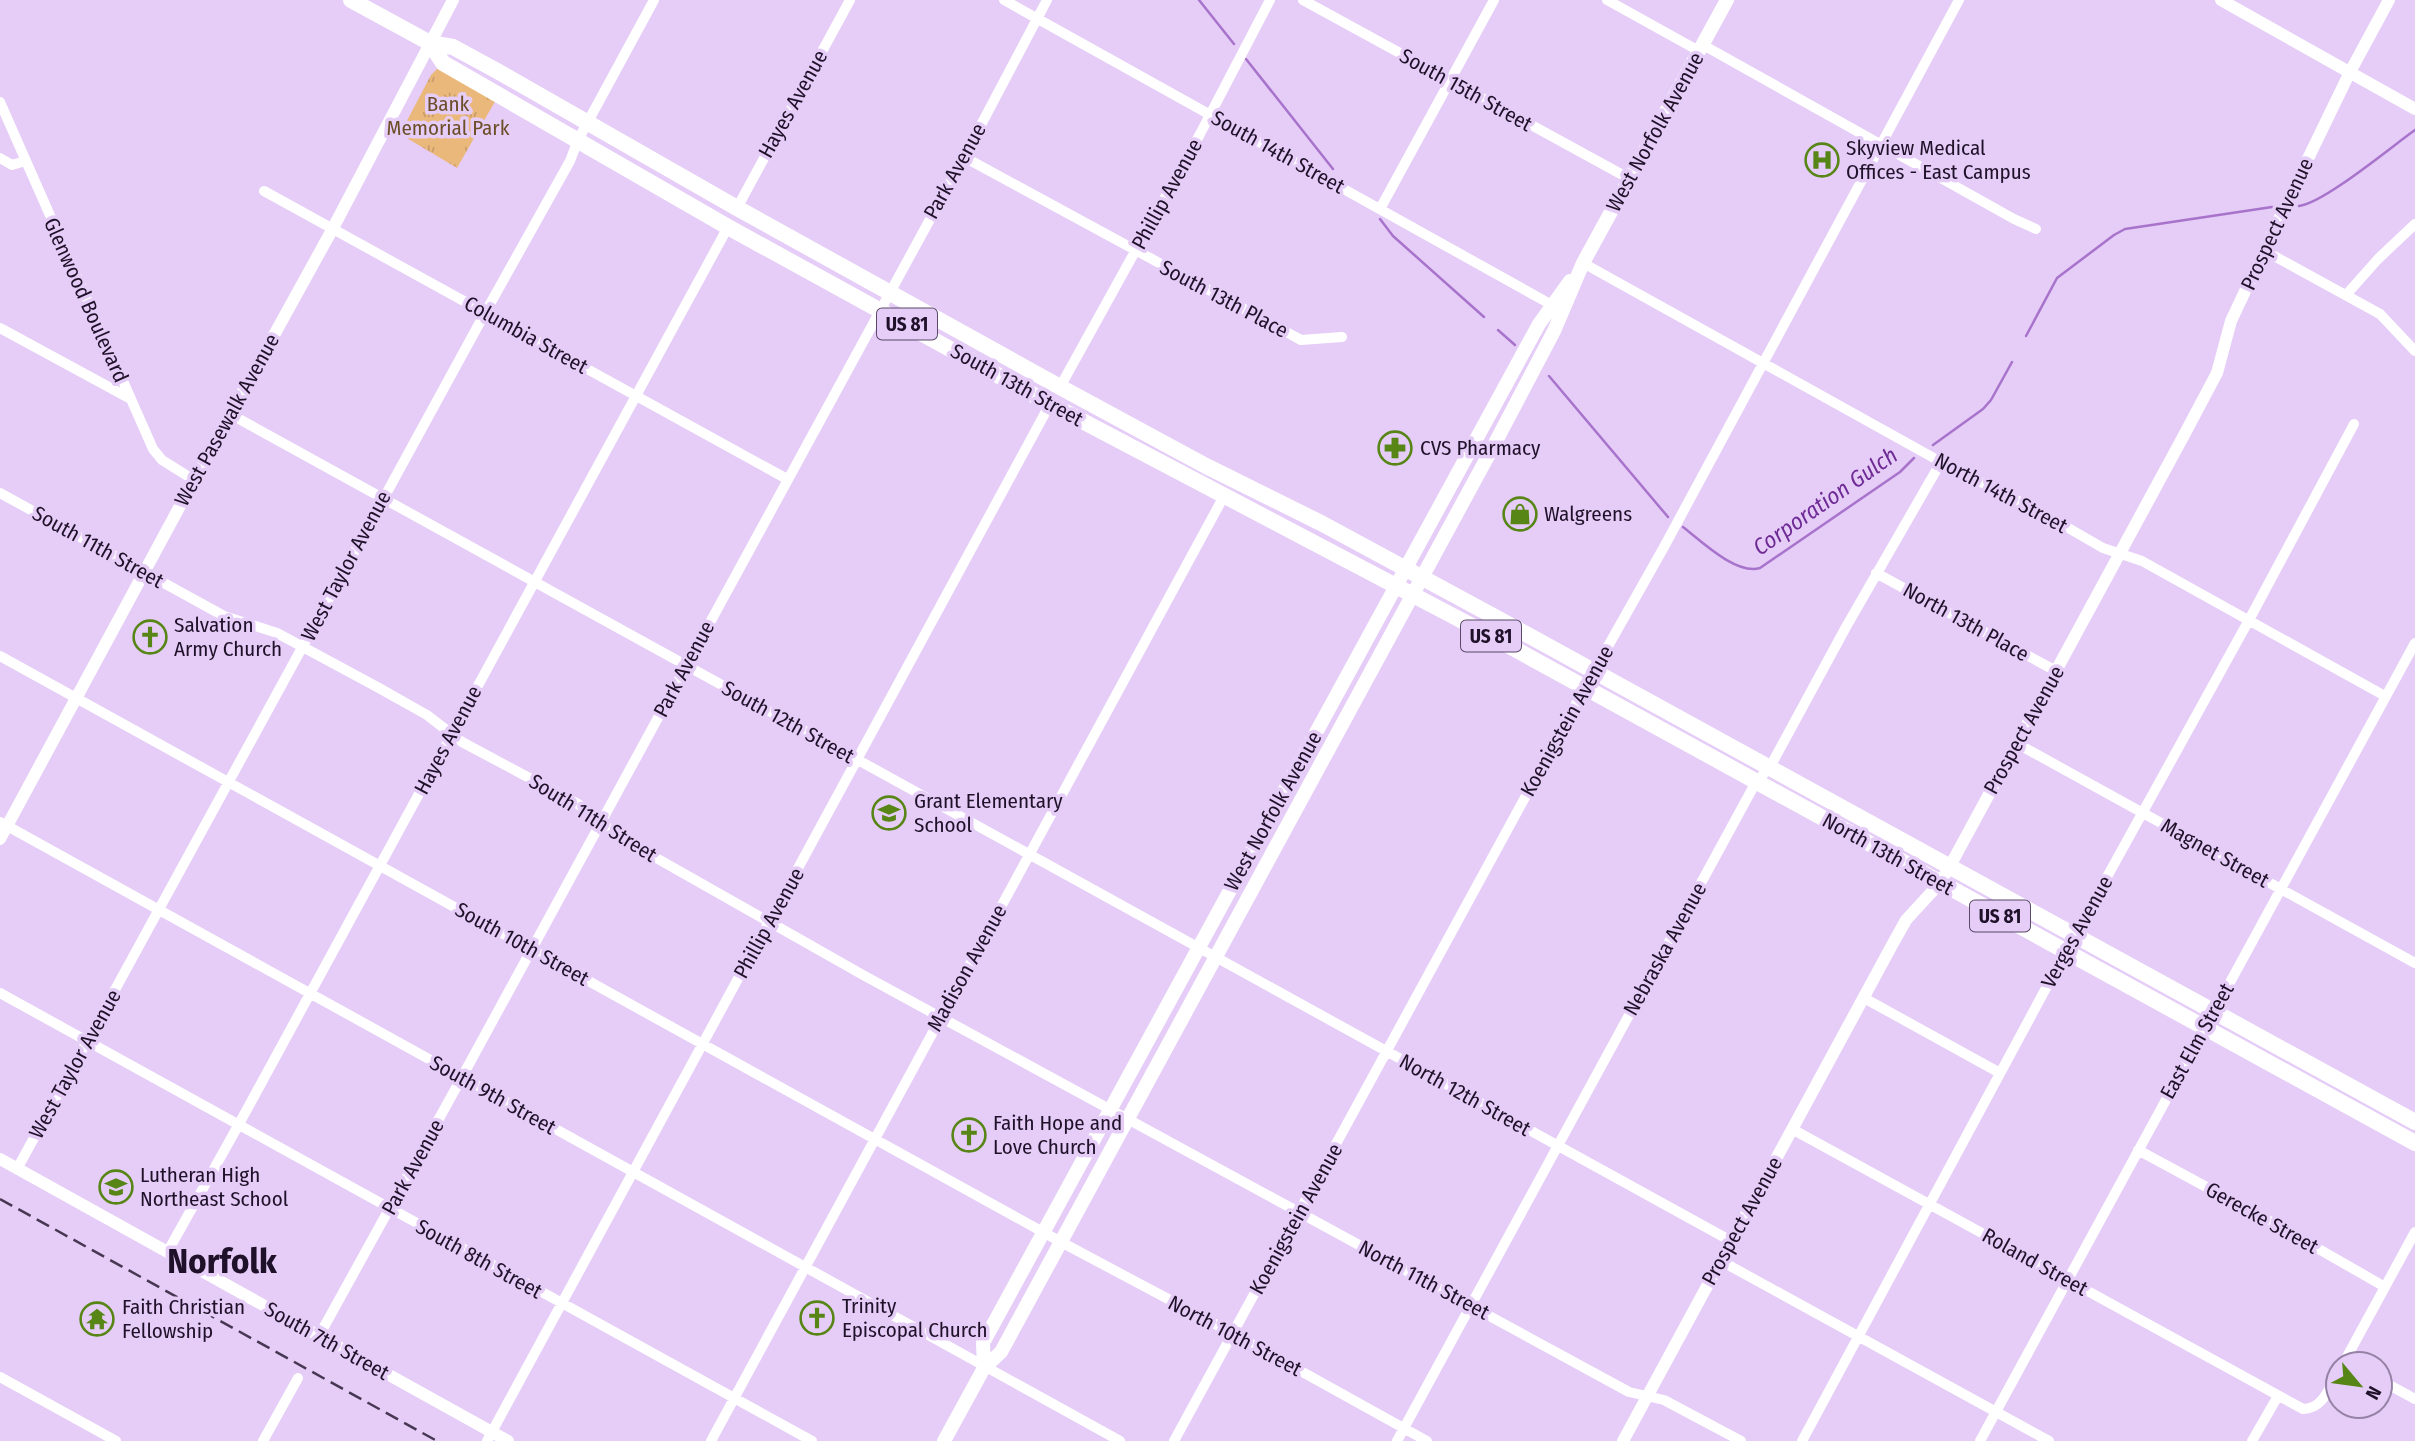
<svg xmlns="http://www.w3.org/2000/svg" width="2415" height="1441" viewBox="0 0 2415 1441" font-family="'Fira Sans Condensed',sans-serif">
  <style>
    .grass { fill: url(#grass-tufts) }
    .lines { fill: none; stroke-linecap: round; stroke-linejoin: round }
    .stream { stroke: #a873cb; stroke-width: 2.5 }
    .minor { stroke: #fff; stroke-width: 10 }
    .tertiary { stroke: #fff; stroke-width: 12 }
    .secondary { stroke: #fff; stroke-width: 14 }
    .trunk { stroke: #fff; stroke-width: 16 }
    .rail { stroke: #473753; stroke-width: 2.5; stroke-dasharray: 14 7; stroke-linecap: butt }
    .labels { text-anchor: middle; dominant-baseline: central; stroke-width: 7; stroke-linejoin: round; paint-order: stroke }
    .shield { fill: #e5cdf7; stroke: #5b4968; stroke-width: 2 }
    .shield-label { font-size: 19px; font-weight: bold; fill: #20112a }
    .street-label { font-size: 21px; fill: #20112a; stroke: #e5cdf7 }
    .park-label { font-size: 21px; fill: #6c4e28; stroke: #e5cdf7 }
    .poi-label { font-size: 21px; fill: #20112a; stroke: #e5cdf7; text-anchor: start }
    .water-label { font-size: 23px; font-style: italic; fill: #6f2b95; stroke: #e5cdf7 }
    .town-label { font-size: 35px; font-weight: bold; fill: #20112a; stroke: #e5cdf7 }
  </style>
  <defs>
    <pattern id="grass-tufts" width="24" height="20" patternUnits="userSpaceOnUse" patternTransform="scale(1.75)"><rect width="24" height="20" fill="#ebb87b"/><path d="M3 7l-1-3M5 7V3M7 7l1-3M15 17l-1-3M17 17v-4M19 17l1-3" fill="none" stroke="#c99d6a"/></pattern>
  </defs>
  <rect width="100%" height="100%" fill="#e5cdf7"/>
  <path class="grass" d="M441,68l56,30 -40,70 -57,-34 31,-59 6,-6z"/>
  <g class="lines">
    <path class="stream" d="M1199,0l35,44
      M1246,59l87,110
      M2299,206c25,-3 92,-59 116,-76
      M1380,219l13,17 91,81
      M1498,330l17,15
      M2026,336l31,-58 57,-43 11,-6 147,-22
      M1549,376l119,141
      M1933,445l50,-36 8,-9 21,-38
      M1683,527c18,14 53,48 77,41l140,-96 14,-14"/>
    <path class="minor" d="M1004,0l548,305
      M1303,0l327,179
      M1607,0l92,51
      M1703,45l311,174 22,10
      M0,102l153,347 9,11 32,20
      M964,157l337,183 41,-3
      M0,158l12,7 13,-4
      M264,191l523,288
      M737,208l113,-208
      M1380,209l114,-209
      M2265,251l115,63 35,37
      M1583,263l358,199 103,52 59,34 39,13 243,135
      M2346,295l32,-36 37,-35
      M0,328l129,70
      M1060,387l140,-253 70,-134
      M230,414l1501,827
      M0,493l224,123 53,17 102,55 48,27 35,27 116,62 43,34 242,137 766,417 35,8 77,41
      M1876,573l180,98
      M0,656l1061,586 171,91 195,108
      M2016,743l399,220
      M0,822l1120,619
      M0,993l812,448
      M1864,998l136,75
      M1792,1129l511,280c20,0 26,-21 35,-37
      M2138,1150l146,79 101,58
      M17,1169l468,-856 85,-152 8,-21 76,-140
      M168,1251l71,-127 489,-897
      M1721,1261l328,180
      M319,1336l143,-259 502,-920 83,-157
      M2343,1364l72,-132
      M0,1377l116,64
      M2380,1380l35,19
      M263,1441l35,-63
      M487,1441l563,-1037
      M711,1441l513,-945
      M1174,1441l420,-770 70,-124 295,-547
      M1397,1441l359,-659 14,-15 76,-140 95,-165
      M1802,1441l264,-490 183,-331 105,-196
      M1980,1441l435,-798
      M2252,1441l26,-45"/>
    <path class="tertiary" d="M2221,0l194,109
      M0,839l194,-359 138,-250 121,-230
      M0,1159l508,282
      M1623,1441l268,-494 15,-27 34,-37 10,-17 233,-429 34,-64 14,-52 56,-119 63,-130 39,-72"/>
    <path class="secondary" d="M984,1368l-1,-25 60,-110 496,-909 31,-43
      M944,1441l40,-73 17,-16 493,-907 60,-114 29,-68 144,-263"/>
    <path class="trunk" d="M351,0l79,43 23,4 46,25 238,136 323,179 146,79 115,57 174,94 920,505
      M430,43l13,20 285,164 322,177 443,233 922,506"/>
    <path class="rail" d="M0,1199l437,242"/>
  </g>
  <defs>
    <symbol id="hospital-ring" viewBox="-11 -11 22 22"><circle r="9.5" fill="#e5cdf7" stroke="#578516" stroke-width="1.5"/><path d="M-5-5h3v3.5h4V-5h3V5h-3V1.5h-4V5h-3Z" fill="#578516"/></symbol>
    <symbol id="pharmacy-ring" viewBox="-11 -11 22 22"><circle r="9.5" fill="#e5cdf7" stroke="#578516" stroke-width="1.5"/><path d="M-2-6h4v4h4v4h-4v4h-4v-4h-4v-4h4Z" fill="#578516"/></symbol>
    <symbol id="shop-ring" viewBox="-11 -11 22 22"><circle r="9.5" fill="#e5cdf7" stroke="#578516" stroke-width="1.5"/><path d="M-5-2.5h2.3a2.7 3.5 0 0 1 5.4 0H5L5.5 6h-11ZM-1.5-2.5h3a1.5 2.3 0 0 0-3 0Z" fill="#578516"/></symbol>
    <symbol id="church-ring" viewBox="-11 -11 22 22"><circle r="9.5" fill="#e5cdf7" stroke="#578516" stroke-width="1.5"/><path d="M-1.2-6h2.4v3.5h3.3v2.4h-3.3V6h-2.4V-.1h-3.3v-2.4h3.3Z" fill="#578516"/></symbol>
    <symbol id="school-ring" viewBox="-11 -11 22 22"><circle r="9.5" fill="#e5cdf7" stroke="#578516" stroke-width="1.5"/><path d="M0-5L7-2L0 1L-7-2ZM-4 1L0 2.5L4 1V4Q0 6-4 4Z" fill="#578516"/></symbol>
    <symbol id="temple-ring" viewBox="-11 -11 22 22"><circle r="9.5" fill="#e5cdf7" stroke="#578516" stroke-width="1.5"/><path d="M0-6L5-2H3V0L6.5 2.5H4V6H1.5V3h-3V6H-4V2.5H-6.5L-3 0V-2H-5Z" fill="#578516"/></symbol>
  </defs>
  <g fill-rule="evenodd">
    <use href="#hospital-ring" x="1803" y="141" width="38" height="38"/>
    <use href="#pharmacy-ring" x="1376" y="429" width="38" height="38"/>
    <use href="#shop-ring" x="1501" y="495" width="38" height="38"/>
    <use href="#church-ring" x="131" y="618" width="38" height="38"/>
    <use href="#school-ring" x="870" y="794" width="38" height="38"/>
    <use href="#church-ring" x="950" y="1116" width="38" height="38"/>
    <use href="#school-ring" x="97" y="1168" width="38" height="38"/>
    <use href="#church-ring" x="798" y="1299" width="38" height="38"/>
    <use href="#temple-ring" x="78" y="1300" width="38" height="38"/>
  </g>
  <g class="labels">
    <g class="shield">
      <rect x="877" y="308.5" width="60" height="31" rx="5"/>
      <rect x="1461" y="620.5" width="60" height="31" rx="5"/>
      <rect x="1970" y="900.5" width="60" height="31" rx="5"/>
    </g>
    <g class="shield-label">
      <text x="907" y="324">US 81</text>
      <text x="1491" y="636">US 81</text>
      <text x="2000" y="916">US 81</text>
    </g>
    <g class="street-label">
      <text transform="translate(1466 90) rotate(29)">South 15th Street</text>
      <text transform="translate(793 104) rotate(-61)">Hayes Avenue</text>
      <text transform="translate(1655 132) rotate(-61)">West Norfolk Avenue</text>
      <text transform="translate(1278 152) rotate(29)">South 14th Street</text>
      <text transform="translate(955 171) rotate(-61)">Park Avenue</text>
      <text transform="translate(1167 194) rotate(-61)">Phillip Avenue</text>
      <text transform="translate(2277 224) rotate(-65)">Prospect Avenue</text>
      <text transform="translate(1224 299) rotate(28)">South 13th Place</text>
      <text transform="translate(86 300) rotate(66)">Glenwood Boulevard</text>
      <text transform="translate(526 335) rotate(29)">Columbia Street</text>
      <text transform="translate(1017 385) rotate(29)">South 13th Street</text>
      <text transform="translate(227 420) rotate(-61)">West Pasewalk Avenue</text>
      <text transform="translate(2001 493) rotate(28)">North 14th Street</text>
      <text transform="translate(98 547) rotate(29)">South 11th Street</text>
      <text transform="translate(346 566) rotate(-62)">West Taylor Avenue</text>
      <text transform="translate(1966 622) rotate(29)">North 13th Place</text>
      <text transform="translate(684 669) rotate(-62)">Park Avenue</text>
      <text transform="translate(1567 721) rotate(-61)">Koenigstein Avenue</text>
      <text transform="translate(788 722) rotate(29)">South 12th Street</text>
      <text transform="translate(2024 730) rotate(-61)">Prospect Avenue</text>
      <text transform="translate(448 740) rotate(-62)">Hayes Avenue</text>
      <text transform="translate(1273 811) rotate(-61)">West Norfolk Avenue</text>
      <text transform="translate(593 818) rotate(32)">South 11th Street</text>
      <text transform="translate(2215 853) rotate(29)">Magnet Street</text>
      <text transform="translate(1888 854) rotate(29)">North 13th Street</text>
      <text transform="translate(769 923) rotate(-61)">Phillip Avenue</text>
      <text transform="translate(2077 932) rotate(-61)">Verges Avenue</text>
      <text transform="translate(522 944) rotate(29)">South 10th Street</text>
      <text transform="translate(1665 949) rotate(-61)">Nebraska Avenue</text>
      <text transform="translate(967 968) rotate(-61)">Madison Avenue</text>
      <text transform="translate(2197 1041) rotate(-61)">East Elm Street</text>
      <text transform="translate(75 1064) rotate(-61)">West Taylor Avenue</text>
      <text transform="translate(493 1095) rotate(29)">South 9th Street</text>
      <text transform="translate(1465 1095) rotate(29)">North 12th Street</text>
      <text transform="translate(413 1167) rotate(-61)">Park Avenue</text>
      <text transform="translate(2262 1218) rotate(29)">Gerecke Street</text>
      <text transform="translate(1296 1219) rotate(-61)">Koenigstein Avenue</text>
      <text transform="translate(1742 1221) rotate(-61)">Prospect Avenue</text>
      <text transform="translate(479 1259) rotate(29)">South 8th Street</text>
      <text transform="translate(2035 1262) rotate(29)">Roland Street</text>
      <text transform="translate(1424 1280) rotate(28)">North 11th Street</text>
      <text transform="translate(1235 1336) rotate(28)">North 10th Street</text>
      <text transform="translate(327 1341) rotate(29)">South 7th Street</text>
    </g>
    <g class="park-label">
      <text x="448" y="104">Bank<tspan x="448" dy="24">Memorial Park</tspan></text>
    </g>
    <g class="poi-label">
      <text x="1846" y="148">Skyview Medical<tspan x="1846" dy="24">Offices - East Campus</tspan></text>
      <text x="1420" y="448">CVS Pharmacy</text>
      <text x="1544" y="514">Walgreens</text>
      <text x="174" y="625">Salvation<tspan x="174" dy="24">Army Church</tspan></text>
      <text x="914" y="801">Grant Elementary<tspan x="914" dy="24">School</tspan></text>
      <text x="993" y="1123">Faith Hope and<tspan x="993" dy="24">Love Church</tspan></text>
      <text x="140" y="1175">Lutheran High<tspan x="140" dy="24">Northeast School</tspan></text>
      <text x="842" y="1306">Trinity<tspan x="842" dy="24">Episcopal Church</tspan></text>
      <text x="122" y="1307">Faith Christian<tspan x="122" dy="24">Fellowship</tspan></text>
    </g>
    <g class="water-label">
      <text transform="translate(1825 501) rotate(-35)">Corporation Gulch</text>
    </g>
    <g class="town-label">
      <text x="222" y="1261">Norfolk</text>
    </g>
  </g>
  <g transform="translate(2359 1385) rotate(119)"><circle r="33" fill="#e5cdf7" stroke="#9682a5" stroke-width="2"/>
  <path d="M0-5L12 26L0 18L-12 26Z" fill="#578516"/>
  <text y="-10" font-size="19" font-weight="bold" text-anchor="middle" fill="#20112a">N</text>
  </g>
</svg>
